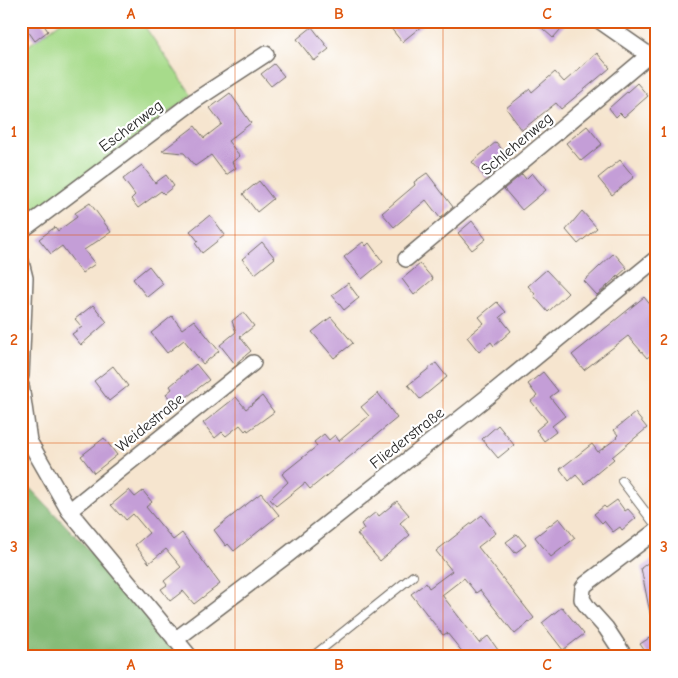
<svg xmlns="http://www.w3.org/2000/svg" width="678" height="678" viewBox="0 0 678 678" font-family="'Comic Neue',sans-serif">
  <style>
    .green { fill: #a7db8b; stroke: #69835b }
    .forest { fill: #85bb77; stroke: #587351 }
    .building { fill: #c49ed7 }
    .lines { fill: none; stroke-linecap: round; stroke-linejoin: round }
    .service-casing { stroke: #726c64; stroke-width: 10 }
    .minor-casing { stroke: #726c64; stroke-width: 18 }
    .service { stroke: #fff; stroke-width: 8 }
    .minor { stroke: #fff; stroke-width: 15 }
    .grid { fill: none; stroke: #df570e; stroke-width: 1; stroke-opacity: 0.55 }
    .labels { text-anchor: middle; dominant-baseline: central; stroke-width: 4.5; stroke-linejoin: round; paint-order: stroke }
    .street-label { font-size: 16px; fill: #2b2b2b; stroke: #fff }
    .neatline { fill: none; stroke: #df570e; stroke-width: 2 }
    .grid-label { font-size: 16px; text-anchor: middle; font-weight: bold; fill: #df570e }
  </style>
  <rect width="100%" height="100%" fill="#fff"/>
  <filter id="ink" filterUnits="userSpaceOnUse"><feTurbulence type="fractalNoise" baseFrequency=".02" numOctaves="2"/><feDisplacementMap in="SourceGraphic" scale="10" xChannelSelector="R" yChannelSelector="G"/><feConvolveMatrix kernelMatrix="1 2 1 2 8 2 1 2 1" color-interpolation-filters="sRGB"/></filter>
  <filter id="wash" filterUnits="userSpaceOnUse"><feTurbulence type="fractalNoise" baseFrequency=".0096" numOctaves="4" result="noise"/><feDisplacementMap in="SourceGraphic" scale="20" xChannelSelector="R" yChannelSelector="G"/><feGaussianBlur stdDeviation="1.12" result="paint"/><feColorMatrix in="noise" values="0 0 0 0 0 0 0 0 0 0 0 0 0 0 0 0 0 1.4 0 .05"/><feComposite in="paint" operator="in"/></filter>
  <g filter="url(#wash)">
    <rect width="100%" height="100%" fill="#f6e5cf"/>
    <path class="green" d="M62,21h79l51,74 -168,127 -3,-11v-160z"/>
    <path class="forest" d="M21,479l96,100 59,70 4,8h-159z"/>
    <g id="blocks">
      <path class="building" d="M21,21h20l7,10 -13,10z
        M385,21h43l-26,21z
        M534,21h34l-15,17z
        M312,27l17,22 -15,12 -17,-22z
        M597,53l13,15 -49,41 -5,-6 -34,27 -16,-22 24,-19 2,3 23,-20 9,10z
        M274,64l10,12 -13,10 -10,-12z
        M637,83l11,13 -24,21 -4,-4 -4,4 -7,-9z
        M230,93l21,30 -23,18 12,15 -8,6 4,6 -10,7 -15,-20 -16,11 -11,-13 -22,-2 33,-25 9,12 18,-14 -12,-16z
        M587,126l15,18 -21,17 -15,-18z
        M496,142l14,17 -23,20 -15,-17z
        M620,160l14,17 -22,18 -14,-17z
        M142,165l13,18 11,-8 8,11 -10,8 -3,-3 -23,17 -7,-9 4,-4 -12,-16z
        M427,173l26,34 -13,11 -14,-18 -32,27 -12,-14 33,-28 -1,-3z
        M532,173l14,17 -24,20 -18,-21 18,-15 4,5z
        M259,181l14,18 -16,13 -14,-18z
        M90,203l21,29 -27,18 11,14 -13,9 -20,-27 -11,8 -12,-15 16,-12 3,4 19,-14 -2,-4z
        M582,211l15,17 -19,16 -12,-14z
        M210,215l15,20 -23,18 -7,-10 3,-2 -8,-10z
        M472,221l14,18 -14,11 -14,-17z
        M262,242l13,16 -20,16 -13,-15z
        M363,242l3,4 3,-3 14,19 -21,17 -18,-22z
        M614,253l13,15 -30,27 -13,-14z
        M420,264l13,15 -19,16 -12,-16z
        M149,266l14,18 -16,13 -14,-18z
        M546,270l22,23 -20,19 -14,-16 1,-2 -7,-8z
        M348,283l11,15 -15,12 -12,-15z
        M644,297l13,16v37l-10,8 -19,-22 -44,34 -12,-15z
        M497,302l9,10 -6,5 11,14 -17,15 -3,-4 -12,10 -12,-15 17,-14 -5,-6z
        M93,305l14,17 -26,23 -9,-11 10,-7 -7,-8z
        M243,312l11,14 -14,11 11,14 -16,13 -15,-19 16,-13 -4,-11z
        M172,316l10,13 12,-9 25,31 -16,13 -19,-24 -17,13 -16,-20z
        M331,317l22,26 -19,15 -22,-26z
        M436,363l11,14 -27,22 -12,-14z
        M196,364l13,16 -34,26 -9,-12 6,-5 -2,-3z
        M113,366l15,20 -19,15 -15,-20z
        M543,372l15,19 -8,6 15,19 -13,10 4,6 -12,9 -8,-11 11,-9 -16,-20 6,-5 -9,-12z
        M378,393l19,25 -87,71 -5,-6 -29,23 -6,-7 18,-17 -6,-8 35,-28 -3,-4 10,-8 5,6 6,-5 4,6 30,-25 -8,-9z
        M262,396l12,16 -26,19 -1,-2 -2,2 -5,-6 -14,11 -4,-4 -7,6 -12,-15 33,-26 10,12z
        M635,413l12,15 -35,29 2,2 -30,25 -8,-9 -7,6 -9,-12 32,-25 6,8 19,-14 -1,-1 2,-2 -4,-5z
        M498,425l16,20 -16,13 -16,-19z
        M104,438l13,17 -23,18 -13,-17z
        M129,490l6,7 8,-6 9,11 -6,5 27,33 9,-7 38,51 -26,20 -11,-13 -13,10 -9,-12 6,-4 -3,-4 17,-14 -15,-18 -17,14 -14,-18 14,-12 -16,-19 -7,6 -5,-6 -1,1 -9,-10z
        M261,493l18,22 -45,36 -6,-7 -2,2 -12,-16z
        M617,500l8,11 3,-2 8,9 -14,12 -2,-3 -7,5 -9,-11 -2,2 -8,-9 10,-8 2,2z
        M397,501l12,14 -9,8 10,12 -30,26 -23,-27 7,-5 -3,-5 15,-12 3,4z
        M482,515l14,18 -18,14 56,71 -19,16 -35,-44 -4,3 -12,-15 -22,17 37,48 9,-7 10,14 -9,7h-29l4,-3 -17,-21 -4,2 -32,-41 15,-11 3,5 23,-17 -16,-20z
        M559,518l16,20 -24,19 -16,-20z
        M517,534l9,11 -11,8 -9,-11z
        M657,556v61l-6,1 -10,-50z
        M562,607l22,27 -21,16 -21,-27z
        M657,633v24h-8l-9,-13z"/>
    </g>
  </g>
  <g filter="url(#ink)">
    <use href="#blocks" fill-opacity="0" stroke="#726c64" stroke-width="1"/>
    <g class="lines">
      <defs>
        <path id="service" d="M622,481l35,46
          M312,657l101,-81"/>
        <path id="minor" d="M600,21l56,39
          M21,231l173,-130 72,-47
          M406,259l243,-204
          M21,262l4,16 -4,98
          M21,385l8,56 40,70 121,146
          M69,511l184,-148
          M175,640l111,-84 200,-158 171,-140
          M625,657l-19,-29 -18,-20 -6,-9 1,-11 3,-4 71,-54"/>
      </defs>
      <use href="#service" class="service-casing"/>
      <use href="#minor" class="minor-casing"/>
      <use href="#service" class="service"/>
      <use href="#minor" class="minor"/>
    </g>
  </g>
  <path class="grid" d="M235,21v636M443,21v636M21,235h636M21,443h636"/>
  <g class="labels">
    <g class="street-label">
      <text transform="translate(131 126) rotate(-37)">Eschenweg</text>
      <text transform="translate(517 144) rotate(-40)">Schlehenweg</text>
      <text transform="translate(150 423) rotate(-39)">Weidestraße</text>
      <text transform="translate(407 438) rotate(-38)">Fliederstraße</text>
    </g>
  </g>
  <rect width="678" height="678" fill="none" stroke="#fff" stroke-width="55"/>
  <rect x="28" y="28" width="622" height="622" class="neatline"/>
  <g class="grid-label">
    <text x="131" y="19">A</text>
    <text x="339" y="19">B</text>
    <text x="547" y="19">C</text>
    <text x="14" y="137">1</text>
    <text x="664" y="137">1</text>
    <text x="14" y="345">2</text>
    <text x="664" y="345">2</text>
    <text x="14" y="552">3</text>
    <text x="664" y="552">3</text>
    <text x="131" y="670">A</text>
    <text x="339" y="670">B</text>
    <text x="547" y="670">C</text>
  </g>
</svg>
